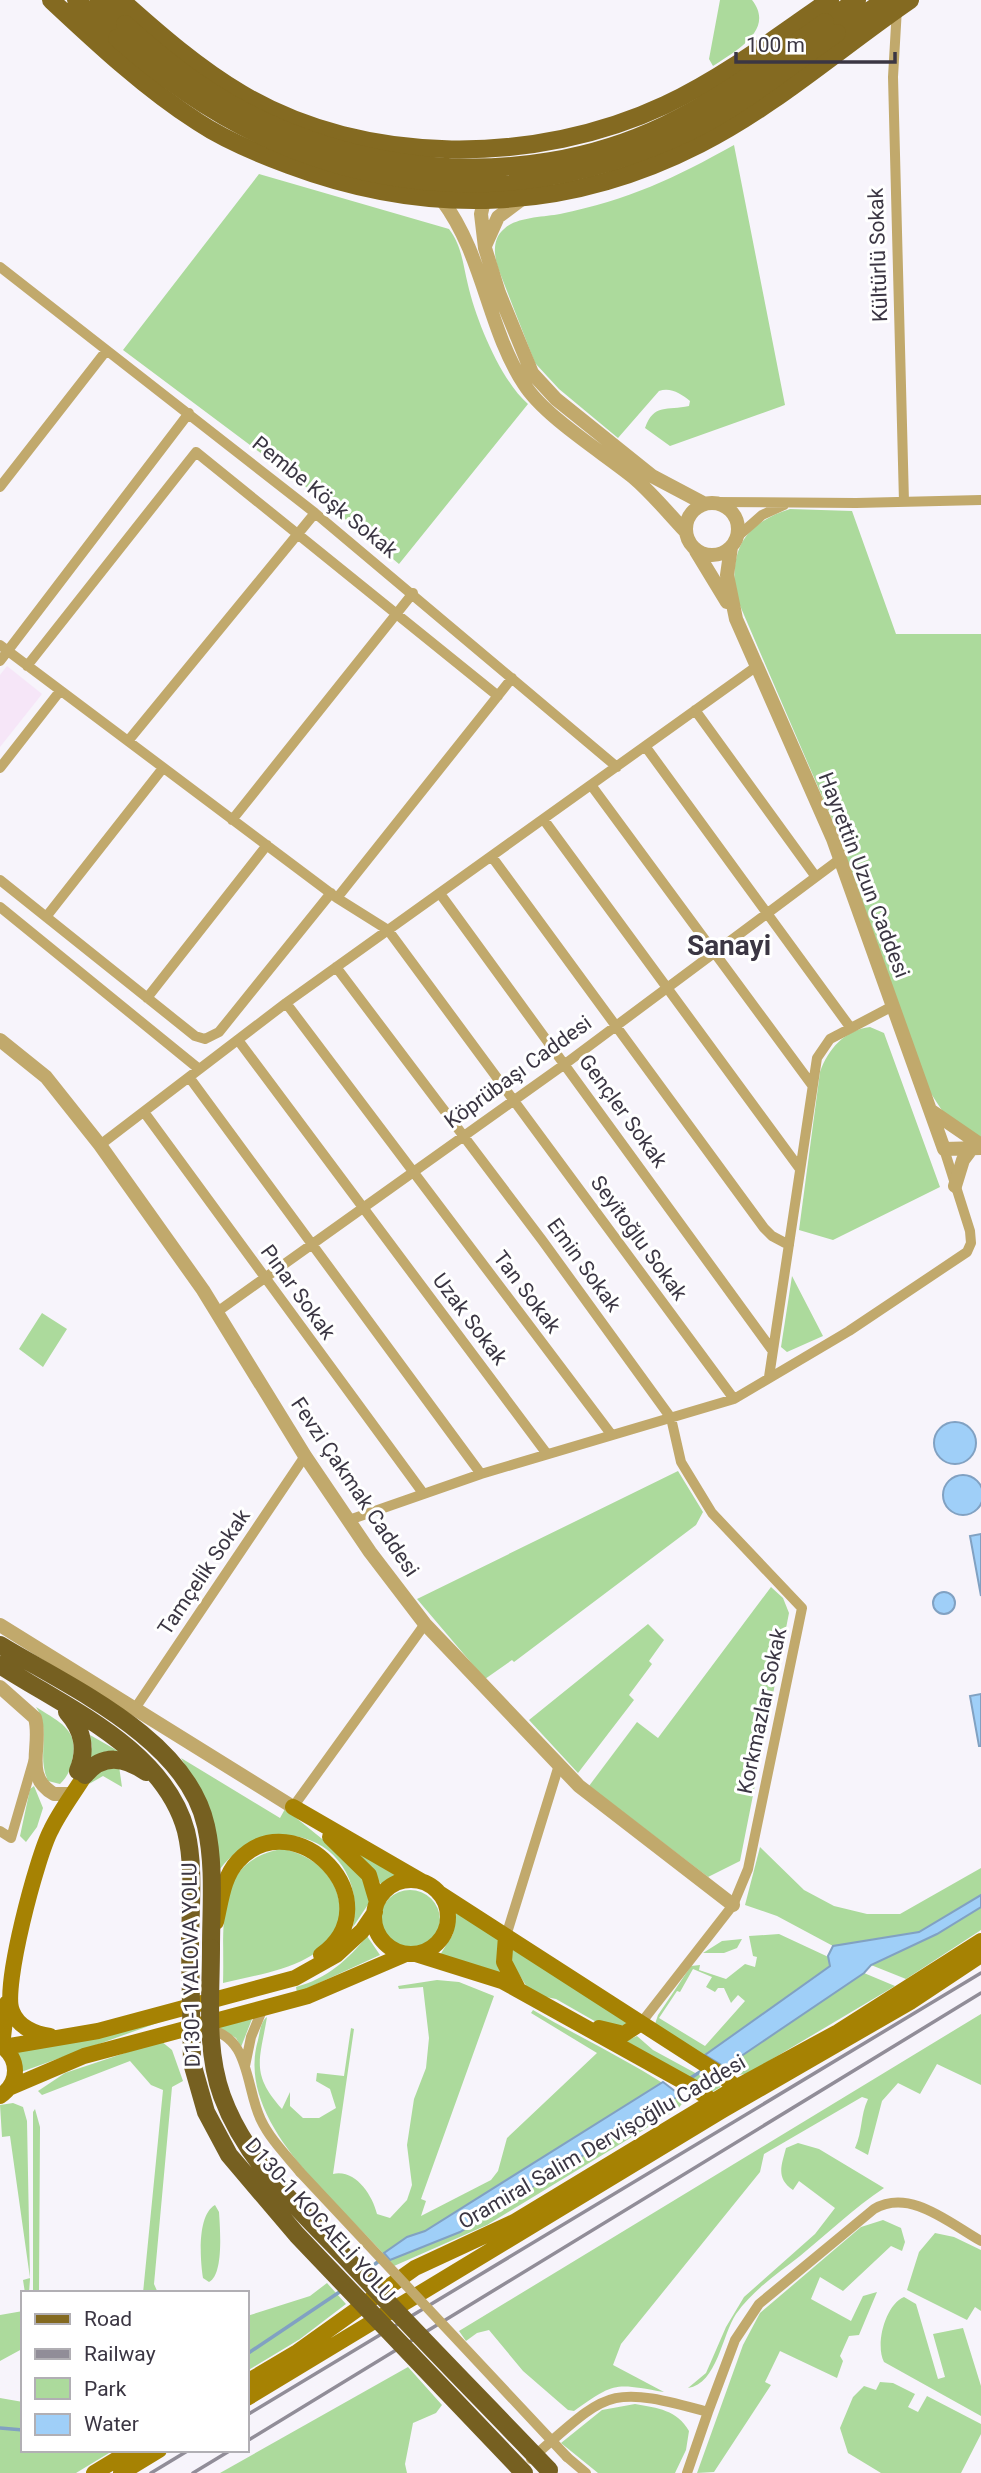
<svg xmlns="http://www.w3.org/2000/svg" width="981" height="2473" viewBox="0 0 981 2473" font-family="Roboto,sans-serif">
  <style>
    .education { fill: #f6e6f8 }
    .green { fill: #acda9c; fill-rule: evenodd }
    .water { fill: #9fcff8; stroke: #81a1c2; stroke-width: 2 }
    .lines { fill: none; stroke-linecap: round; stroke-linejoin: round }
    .stream { stroke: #81a1c2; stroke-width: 3.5 }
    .minor { stroke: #c1a96c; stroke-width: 10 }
    .tertiary { stroke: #c1a96c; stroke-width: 14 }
    .secondary { stroke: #a68203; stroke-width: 16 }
    .primary { stroke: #846a21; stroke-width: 18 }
    .trunk { stroke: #766021; stroke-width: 18 }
    .rail { stroke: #918d98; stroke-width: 3.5 }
    .minor-bridge { stroke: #c1a96c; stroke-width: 10 }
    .primary-bridge { stroke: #846a21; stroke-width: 18 }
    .trunk-bridge { stroke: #766021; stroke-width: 18 }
    .labels { text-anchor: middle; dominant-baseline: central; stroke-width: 6; stroke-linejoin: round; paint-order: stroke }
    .street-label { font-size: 21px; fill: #3b3643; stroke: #fff }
    .district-label { font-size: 28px; font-weight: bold; fill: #3b3643; stroke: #fff }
  </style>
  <rect width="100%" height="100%" fill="#f7f4fb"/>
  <path class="education" d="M7,666l35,28 -42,53v-72z"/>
  <path class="green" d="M720,0h32c24,30 -18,52 -39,66l-4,-7z
    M734,145l51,260 -115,41 -25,-18c9,-25 22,-17 44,-22l1,-5c-9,-7 -19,-14 -31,-10l-41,47 -59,-49 -24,-26 -37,-95c-4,-13 -6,-29 6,-39 12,-12 40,-12 56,-15 68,-14 115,-36 174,-69z
    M259,174l190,55c13,17 14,36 19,56 8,35 33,96 60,119l-129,160 -85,-71 -191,-143z
    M790,509l62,2 44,123h85v504l-38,-26 -13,-20 -93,-261 -102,-237c-4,-47 9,-70 55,-85z
    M870,1027l14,6 56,154 -107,53 -34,-10 21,-158c8,-23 25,-42 50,-45z
    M792,1276l31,60 -36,16 -6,-5z
    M42,1313l25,16 -24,38 -24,-18z
    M678,1471l25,41 -7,13 -182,137 -2,-2 -27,19 -68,-80z
    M771,1587l12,11 6,15 -49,248 -32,16 -119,-91 48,-64 21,16z
    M648,1624l16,16 -15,21 3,3 -23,31 5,5 -56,73 -49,-53z
    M36,1707c23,15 44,22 36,54 -2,10 -5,16 -12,23l-12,-3c-12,-26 4,-50 -12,-74z
    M90,1735l28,16h-11l-18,9 3,-13z
    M181,1758l99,60 5,-9 62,50 20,21 4,20 -18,27c16,-85 -81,-125 -133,-58l-11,-62z
    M119,1766l3,21 -19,-11 -14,8c6,-15 15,-16 30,-18z
    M34,1786l9,22 -6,19 -11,15 -6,-6 10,-47z
    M760,1847l44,43 30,16 33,8h33l81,-46v27l-61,37 -87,14 -56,-30 -32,-11z
    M282,1849c59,10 82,79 25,109 -25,14 -56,18 -84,25 2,-55 -11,-122 59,-134z
    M355,1850l44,27 -17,9 -9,-15z
    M380 1920a30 30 0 1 1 60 0a30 30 0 1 1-60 0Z
    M981,1907v23l-75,49 -35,-14 66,-31z
    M454,1911l46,29 3,36 -63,-21 13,-21z
    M779,1934l58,27 -132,94 -37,-17 -13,-14 3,-9 33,-49 9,-1 -1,5 27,9 19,-15 10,3 2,-10 -4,-1 -4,-20zM693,1969l19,8 -6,10 9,5 3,-4h6l7,15 7,-8 7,6 -40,45 -46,-28 18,-27 3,1z
    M367,1936l13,19 -83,38 -1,-6c30,-8 52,-27 71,-51z
    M742,1939l-5,9 -13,5h-21l19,-12z
    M509,1945l119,77 -2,4 -28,-3 -42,-24 -15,-3 -14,-9 -16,-25z
    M864,1973l31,13 -148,88 -11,1 -11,-8z
    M437,1980l22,2 35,14 -73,203 5,2 -5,15 70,-36 7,-9 9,-33 90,-85 -66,-40 2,-3c49,29 102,53 149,86l2,5 -6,8 -191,116 -93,41c-47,-58 -161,-140 -136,-226 2,-9 3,-19 9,-23 -7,43 -17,56 15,92l8,-17v14l13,12h16l17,-10 -6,-19 -14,-8 1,-8 27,3 7,-48 3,1 -21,145c22,-5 39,20 44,40l13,4 17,-18 5,-15 -5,-40 7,-46 12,-31 3,-30 -6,-51 -24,2 -1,-3z
    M981,2014v71l-44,-21 -17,30 -22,-11 -16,18 -14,54 -13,-7c8,-18 5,-32 13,-49l-6,-2 -98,57 -4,18 -139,172 -8,21 51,27c-50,-9 -49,-10 -90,19l-6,-1 -45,-39 -34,-41 -12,3 -11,8 -7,-10z
    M252,2019l-11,28 -5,-9 -18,-11z
    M160,2022l-139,50 -4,-20z
    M637,2036l16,14 68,37 -9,5 -86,-51z
    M161,2041l11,9 11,31 -11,6 -18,197 4,9h-15l20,-203 -12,-5 -21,-24 -88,34 -4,-4 27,-18z
    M13,2103l10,4 4,14 3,158 -1,14h-4l-2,-13 7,-2 -20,-142 -8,1 -2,-32z
    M35,2109l5,18 -1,166h-6v-181z
    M798,2143l21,6 65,39c-30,20 -56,45 -84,68 -23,18 -47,34 -64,58 -14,21 -19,70 -48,74l18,-15 20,-46 18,-30 71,-63 20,-26 -36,-27 -6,9c-17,-12 -12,-23 -7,-42z
    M215,2205l4,7c1,16 5,63 -10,70l-6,-4c-3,-19 -6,-63 12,-73z
    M883,2220l18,8 4,14 -3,9 -11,-5 -48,45 -23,-14 -9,22 40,22 12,-25 14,-4 -18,43 -10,1 -9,20 3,5 -6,17 -57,-27 -15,31 6,3 -57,87 -17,1 46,-128 17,-32 101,-86z
    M935,2233l19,4 27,13v61l-6,-4 -8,13 -60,-30 12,-38z
    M327,2283l19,21 -46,35 -53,32v-55l63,-20z
    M904,2297l12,7 22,75 7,-2 -12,-43 30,-6 18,58v30l-97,-54c-9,-17 1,-57 20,-65z
    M23,2311l-1,38 -22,12v-46z
    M408,2367l34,38 -6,8 -23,10 -8,41 2,9h-187z
    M880,2382l13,1 22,11 -7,13 10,5 9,-16 54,28v10l-20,39h-80l-33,-20 -8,-25 13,-31 11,-11 12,4z
    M0,2398l23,4v48h91l-38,23h-76z
    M635,2404c23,4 42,6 54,27l-3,19 -11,23h-77l-37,-30 41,-33z"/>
  <path class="water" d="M934 1443a21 21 0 1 1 42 0a21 21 0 1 1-42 0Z
    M943 1495a20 20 0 1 1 40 0a20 20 0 1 1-40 0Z
    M981,1534v62l-11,-60z
    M933 1603a11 11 0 1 1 22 0a11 11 0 1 1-22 0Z
    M981,1694v52h-2l-9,-50z
    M981,1895v12l-44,27 -66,31 -7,8 -139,94 -20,-12 125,-89 -2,-10 5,-10 86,-14z
    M663,2082l17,13 -220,137 -70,28 -6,-7 23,-16 18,-6z"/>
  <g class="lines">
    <path class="stream" d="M689,2079l14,-9
      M366,2271l13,-10
      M247,2354l94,-63
      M0,2428l23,2"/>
    <path class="minor" d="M897,8l-4,69 11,425
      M0,267l315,246 302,254
      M0,487l106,-136
      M712,502l144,1 125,-3
      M737,537l25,-22 22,-10
      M0,645l337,253 51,32 346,469
      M0,661l189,-248
      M27,666l169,-214 302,244
      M695,710l121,167
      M128,741l187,-228
      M645,746l205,281
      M0,768l60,-77
      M591,785l221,300
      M232,820l181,-227
      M544,820l256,349
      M492,857l272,371 8,8 17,9
      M0,880l195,156 10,3 14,-7 112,-139
      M441,895l331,455
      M337,898l175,-220
      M0,907l199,162
      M46,917l117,-149
      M336,967l206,273 129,178 10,44 31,51 90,95 -54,261 -15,36 -92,118
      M147,998l120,-153
      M286,1003l325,431
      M238,1040l309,414
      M189,1077l292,397
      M144,1112l279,381
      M100,1145l186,-142 471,-337
      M217,1312l348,-248 275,-205
      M769,1377l48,-319 13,-19 61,-32
      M349,1520l132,-46 253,-75 115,-68 118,-79 4,-9 -1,-12 -26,-82
      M134,1710l171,-254
      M293,1807l132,-183
      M0,1831l11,7 23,-79
      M506,1936l53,-171
      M206,2029c45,6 39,59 55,91 9,19 25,35 39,52
      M245,2066l6,-29 12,-29
      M708,2412l27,-72 24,-36 115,-95c36,-21 75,14 107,32
      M567,2457l19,16
      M531,2459c78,-68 75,-75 177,-47l-21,61"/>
    <path class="tertiary" d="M442,200c42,56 45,127 82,184 20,32 78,68 109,93 19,16 35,36 52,54
      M484,201l-3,13 4,34 14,45 33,80 24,26 96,77 51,27
      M485,246l13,-29 24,-18
      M686 529a26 26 0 1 1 52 0a26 26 0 1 1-52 0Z
      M731,547l-4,28 9,44 97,220 111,310 37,-1
      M696,551l31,51
      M0,1040l46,37 54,68 103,145 102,166 65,96 55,72 154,162 154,119
      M930,1110l51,35
      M955,1186l8,-26 9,-12
      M0,1625l293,182
      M0,1687l35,31c8,27 -13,58 19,76h19"/>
    <path class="secondary" d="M293,1807l128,74
      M330,1837l39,38 8,27
      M374 1917a37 37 0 1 1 74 0a37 37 0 1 1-74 0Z
      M439,1893l278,179 25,20
      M216,1922c5,-21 7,-45 22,-61 57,-62 157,41 83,94
      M506,1936l-2,26 14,27
      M416,1954l86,27 191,106 26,19
      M599,2028l25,6 17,-11
      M50,2036c-15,-2 -32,-9 -38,-25 -10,-23 25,-155 39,-181 9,-19 23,-37 34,-55
      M0,2045c20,13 20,38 0,51
      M2,2046l5,-43
      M4,2047l94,-16 197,-53 41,-23 26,-24 13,-19
      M9,2088l75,-32 224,-60 98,-42
      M247,2382l49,-29 119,-85 99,-46 223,-135 101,-55 143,-91
      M247,2398l476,-288 187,-108 71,-47
      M94,2473l38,-23
      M121,2473l38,-23"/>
    <path class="primary" d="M51,0c46,43 94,88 147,122 27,18 61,32 91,43 139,52 278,47 411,-21 75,-38 140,-96 210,-144
      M76,0l41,38
      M99,0l26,24
      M121,0c38,34 77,68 121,94 123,73 295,71 423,11 59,-28 112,-68 165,-105
      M825,22l32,-22
      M837,33l48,-33"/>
    <path class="trunk" d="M0,1645c71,43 187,94 206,181 9,40 5,82 5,122
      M0,1665c66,43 164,84 186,166 9,37 4,78 4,116
      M67,1712c16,18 20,37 11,59
      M85,1775c17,-22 40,-18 61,-3"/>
    <path class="rail" d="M247,2415l734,-442
      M247,2441l734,-448
      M151,2473l38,-23
      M193,2473l38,-23"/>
    <path class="minor-bridge" d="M300,2172l267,285"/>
    <path class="primary-bridge" d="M125,24c25,22 51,45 79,63 133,89 315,108 461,38 57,-27 109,-67 160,-103
      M117,38c159,143 356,188 556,101 59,-25 112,-69 164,-106"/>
    <path class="trunk-bridge" d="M190,1947l2,116 14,49 23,43 68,80 227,238
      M211,1948c0,49 -6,101 11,148 24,66 77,113 125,163 66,71 135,141 202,211"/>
  </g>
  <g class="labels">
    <g class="street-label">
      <text transform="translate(878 255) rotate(-92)">Kültürlü Sokak</text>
      <text transform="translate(325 497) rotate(39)">Pembe Köşk Sokak</text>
      <text transform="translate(864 875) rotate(69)">Hayrettin Uzun Caddesi</text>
      <text transform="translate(518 1072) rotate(-36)">Köprübaşı Caddesi</text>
      <text transform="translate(623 1111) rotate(54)">Gençler Sokak</text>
      <text transform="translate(639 1238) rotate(54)">Seyitoğlu Sokak</text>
      <text transform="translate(584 1265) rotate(54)">Emin Sokak</text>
      <text transform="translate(298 1292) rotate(54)">Pınar Sokak</text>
      <text transform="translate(527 1292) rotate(53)">Tan Sokak</text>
      <text transform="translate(470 1319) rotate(53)">Uzak Sokak</text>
      <text transform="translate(355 1487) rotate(56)">Fevzi Çakmak Caddesi</text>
      <text transform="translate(204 1572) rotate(-56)">Tamçelik Sokak</text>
      <text transform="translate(762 1711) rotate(-78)">Korkmazlar Sokak</text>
      <text transform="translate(191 1965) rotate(-91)">D130-1 YALOVA YOLU</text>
      <text transform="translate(602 2142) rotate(-30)">Oramiral Salim Dervişoğllu Caddesi</text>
      <text transform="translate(320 2220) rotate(48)">D130-1 KOCAELİ YOLU</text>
    </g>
    <g class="district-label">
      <text x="729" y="945">Sanayi</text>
    </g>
  </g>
  <rect x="21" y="2291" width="228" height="161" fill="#ffffff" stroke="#b1afb4" stroke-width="2"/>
  <rect x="35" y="2314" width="35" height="10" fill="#846a21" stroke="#b1afb4" stroke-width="2"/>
  <text x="84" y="2326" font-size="21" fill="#3b3643">Road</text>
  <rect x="35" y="2349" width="35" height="10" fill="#918d98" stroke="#b1afb4" stroke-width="2"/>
  <text x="84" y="2361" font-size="21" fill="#3b3643">Railway</text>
  <rect x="35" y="2378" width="35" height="21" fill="#acda9c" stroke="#b1afb4" stroke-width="2"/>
  <text x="84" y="2396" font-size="21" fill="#3b3643">Park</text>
  <rect x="35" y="2414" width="35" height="21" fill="#9fcff8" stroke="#b1afb4" stroke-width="2"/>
  <text x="84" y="2431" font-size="21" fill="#3b3643">Water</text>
  <path d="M736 52v10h159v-10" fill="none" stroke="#3b3643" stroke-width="3.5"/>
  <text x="746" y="52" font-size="21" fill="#3b3643" stroke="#ffffff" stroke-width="5" paint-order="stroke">100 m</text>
</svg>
